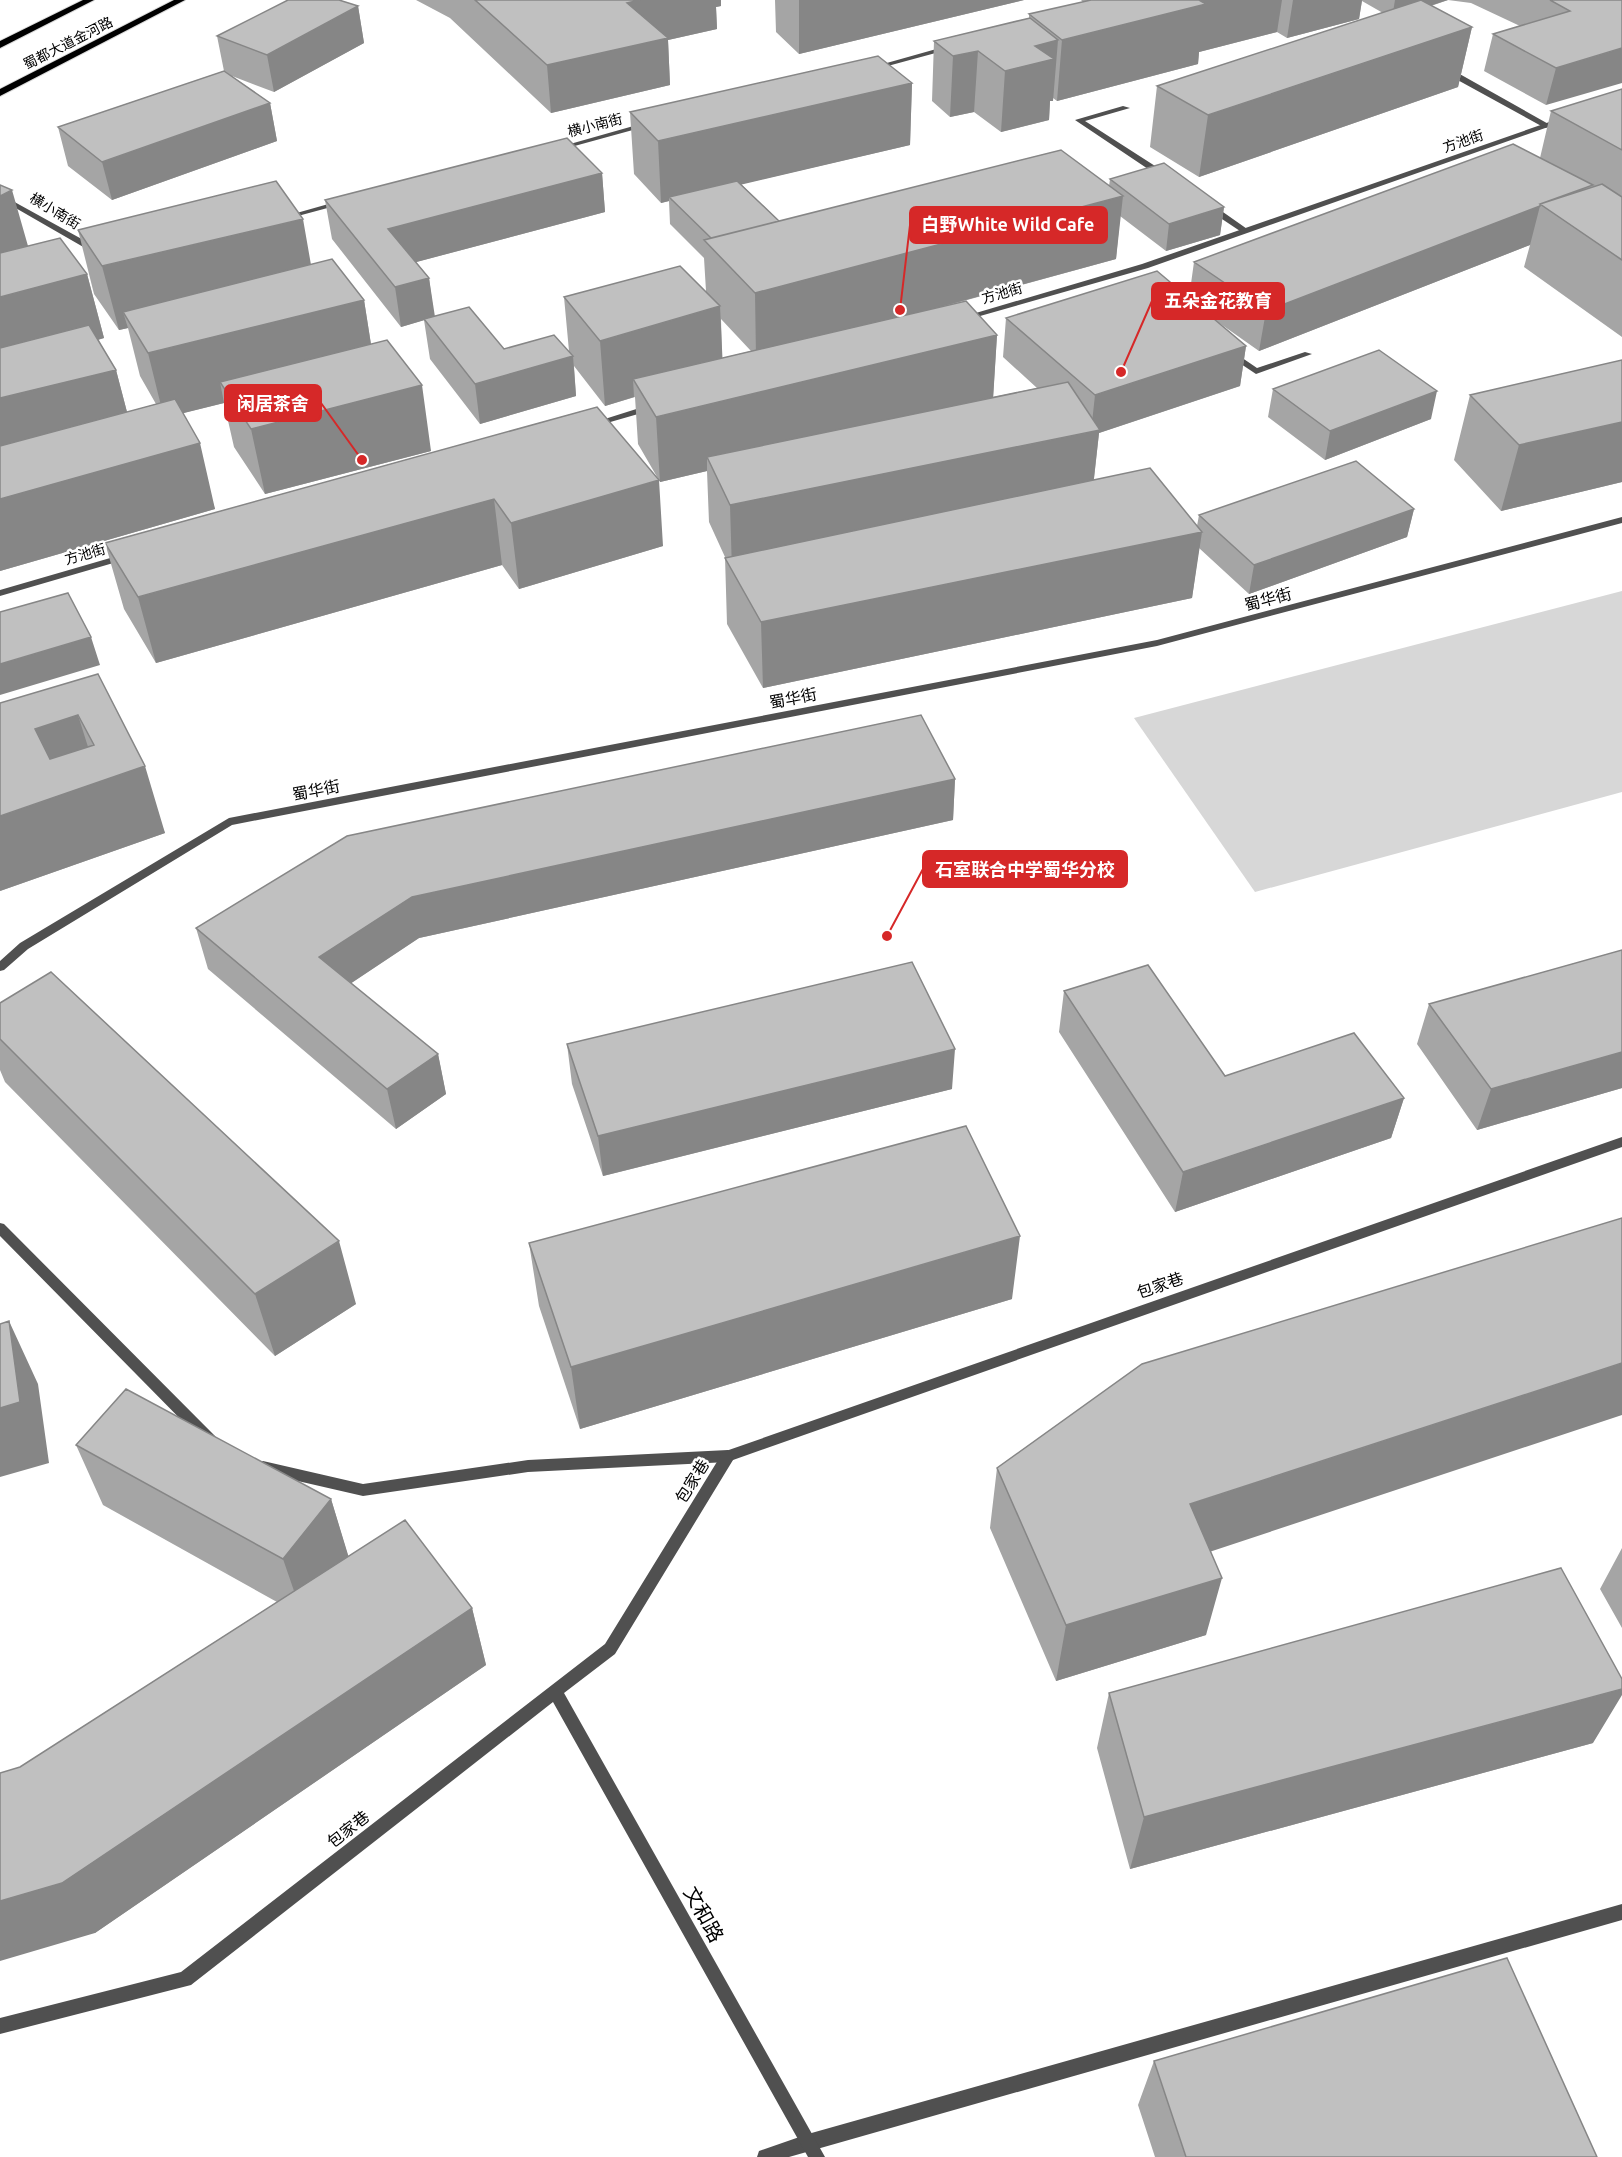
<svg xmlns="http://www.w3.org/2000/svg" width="1622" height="2157" viewBox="0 0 1622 2157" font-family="Ubuntu,'Noto Sans SC',sans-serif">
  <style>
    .green { fill: #d7d7d7 }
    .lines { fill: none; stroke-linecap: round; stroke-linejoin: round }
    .primary-casing { stroke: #dbdbdb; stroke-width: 2 }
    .lane { fill: #505050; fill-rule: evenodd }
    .street { fill: #505050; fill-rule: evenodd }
    .primary { fill: #000; fill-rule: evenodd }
    .wall { fill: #a5a5a5; fill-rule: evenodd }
    .shaded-wall { fill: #868686 }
    .building { fill: #c0c0c0; stroke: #868686; stroke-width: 1.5; fill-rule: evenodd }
    .labels { text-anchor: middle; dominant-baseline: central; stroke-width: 5; stroke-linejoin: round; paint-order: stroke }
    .far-street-label { font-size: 14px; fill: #000; stroke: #fff }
    .street-label { font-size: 16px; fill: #000; stroke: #fff }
    .near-street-label { font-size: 20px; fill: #000; stroke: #fff }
    .leader { fill: none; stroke: #d62828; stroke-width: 2 }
    .callout-dot { fill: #d62828; stroke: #fff; stroke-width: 2 }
    .callout { fill: #d62828; stroke: #d62828; stroke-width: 2 }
    .callout-label { font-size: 18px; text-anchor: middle; font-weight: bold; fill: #fff }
  </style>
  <rect width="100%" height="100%" fill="#fff"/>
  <path class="green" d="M1622,591v201l-367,100 -121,-174z"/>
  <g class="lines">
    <defs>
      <path id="primary" d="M83,0h11l-94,48v-7z
        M174,0h11l-185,96v-7z"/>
    </defs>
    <use href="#primary" class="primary-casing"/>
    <path class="lane" d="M1443,68h6l103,58 -7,2 -102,-56z
      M1123,106l7,2 -45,13 81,52v4h-6l-85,-57z
      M1207,205h6l37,26 -7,2 -36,-24z
      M1232,351l25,17 48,-16 7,2 -56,20 -27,-18 -1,-2z
      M0,1223l4,1 211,212 2,4 -2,4 -5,2 -5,-2 -205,-208z
      M728,1450l5,2 2,4 -2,4 -5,2 -200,10 -165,24 -100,-23 -5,-2 -2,-4 2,-4 5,-2 100,23 165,-24z
      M1622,1904v16l-833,237h-32l2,-6 49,-17z"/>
    <path class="street" d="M947,46l7,2 -81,22 -4,-2z
      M1558,119l7,2 -417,147 -182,52 -7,-2 183,-54z
      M644,123l7,2 -91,25 -4,-2z
      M0,194l98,54 1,2 -7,2 -92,-53z
      M339,201l7,2 -63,17 -4,-2z
      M649,405l4,3 -1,2 -59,17 -4,-3z
      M1622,517v6l-465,123 -925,179 -204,124 -24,21 -4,1v-10l20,-18 209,-125 928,-178z
      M124,554l5,3 -2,2 -127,37v-6z
      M1622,1137v10l-889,313 -118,194 -51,39 261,464h-17l-255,-455 -362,283 -191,49v-16l181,-46 424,-328 118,-192z"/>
    <use href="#primary" class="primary"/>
  </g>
  <path class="wall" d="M416,0h305v6l-5,1 1,22 -49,11 2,45 -119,28 -101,-95z
    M775,0h249l-225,54 -23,-22z
    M1081,0h541l-76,105 -62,-34 9,-37 27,-8 -49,-23 -23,-3 -17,6 41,21 -14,60 -259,90 -49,-30 7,-61 226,-73 -21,-12 -3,18 -72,19 -10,-6 -78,20 -1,12 -141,37 -4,-3v3h-3l-1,19 -48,12 -27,-20 -24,5 -18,-16 2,-60 95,-23v-4l54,-12z
    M358,6l6,37 -90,49 -42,-16 38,27 7,38 -165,59 -44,-34 -10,-39 166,-56 -7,-35z
    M912,83l-2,62 -169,39 38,37 330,-35 1,-7 114,28 -4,28 -54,16 -46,-35 -4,43 -178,49 59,27 -4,62 44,-9 -34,-31 3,-39 183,-20 5,-36 346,-104 11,-47 71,-22v248l-98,-70 6,-22 -271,106 -44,-31 31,26 -6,40 -141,47 -5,46 103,47 2,-11 215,-6 -7,28 -158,57 -50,-46 -7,50 -429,90 -36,-64 -2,-67 -16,-35 -2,-51 -47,11 -22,-38 -3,-47 -30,9 -31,-40 2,30 -96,28 -50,-65 -6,-39 -23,7 -69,-88 -7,-39 277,-27 3,39 -189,50 13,16 5,39 70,32 65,2 -5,-54 142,-6 -2,-33 -34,-34 -1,-23 -8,2 -27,-29 -4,-62zM721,319l30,32 -29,7z
    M78,230l233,34 53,36 7,44 60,107 -166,43 -31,-47 -10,-44 -41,10 32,96 -215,62 28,-325 59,28 17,64 -6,2 18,30 11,42 29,-8 -16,-28 -12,-48 -9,2 -25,-36z
    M1622,360v122l-121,29 -47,-51 16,-65z
    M1273,389l158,30 -106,41 -57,-43z
    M597,407l66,139 -144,43 -17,-24 -346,98 -32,-54 -19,-66z
    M98,674l67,159 -165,58z
    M955,779l-2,41 -534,118 -68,45 87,71 8,40 -50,35 -188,-160 -12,-41z
    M1622,950v138l-145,42 -60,-86 12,-40z
    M1064,991l161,85 179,22 -13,40 -216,74 -116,-180z
    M0,1003l356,301 -81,52 -270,-274 -5,-12z
    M567,1044l385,45 -349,87 -31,-92z
    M529,1243l483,56 -432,130 -41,-123z
    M76,1445l255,54 17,57 124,52 14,57 -391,268 -75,-166 257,-165 -174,-97z
    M997,1468l214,84 -5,83 -150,46 -66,-153z
    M1622,1548v80l-22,-39z
    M1109,1693l484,50 -463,126 -33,-121z
    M1154,2061l443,96h-442l-17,-52z"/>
  <path class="shaded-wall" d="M640,0h81v6l-5,1 1,22 -49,11 2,45 -119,28 -4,-48 80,-62z
    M799,0h225l-225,54z
    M1193,0h89l-5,32 -78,20 -1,12 -141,37 5,-61z
    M1293,0h69l-3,19 -72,19z
    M1395,0h53l-56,18z
    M358,6l6,37 -90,49 -7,-37z
    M1472,27l-14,60 -259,90 9,-62z
    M1058,40l-5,61h-3l-1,19 -48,12 4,-61 30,-25z
    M1622,48v35l-76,22 10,-37z
    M978,51l-4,61 -24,5 3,-61z
    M912,83l-2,62 -238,56 -3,-4v4l-8,2 -3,-62z
    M270,103l7,38 -165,59 -10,-38z
    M602,173l3,39 -211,56 -6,-39z
    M12,190l18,63 -30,14v-71z
    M1123,196l-7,63 -360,98 -1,-64z
    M1540,206l-10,39 -271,106 7,-40z
    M1224,207l-4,28 -54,16 3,-27z
    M303,219l11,63 -191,30 5,16 -9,2 -17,-64z
    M87,274l17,64 -104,28v-69z
    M429,278l6,39 -34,10 -6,-40z
    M364,300l10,64 -154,18 4,21 -60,15 -16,-65z
    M720,306l3,64 -90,9 1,18 -29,9 -5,-65z
    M997,335l-4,65 -286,57v14l-47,11 -4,-65z
    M1246,346l-6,40 -141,47 -7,62 -360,76 -2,-66 361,-73 4,-37z
    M573,356l3,40 -96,28 -5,-40z
    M116,370l17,65 -133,34v-71z
    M422,385l9,66 -166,43 -14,-65z
    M1437,391l-6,28 -106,41 5,-29z
    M1622,422v60l-121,29 18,-66z
    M200,443l15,66 -215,62v-72z
    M659,480l4,66 -144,43 -8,-66z
    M494,499l8,66 -346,98 -18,-66z
    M1414,509l-7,28 -158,57 5,-29z
    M1202,532l-10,66 -429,90 -2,-66z
    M91,637l9,28 -100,30v-31z
    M78,715l21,67 46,-16 20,67 -165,58v-75l58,-20 -23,-67z
    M955,779l-2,41 -534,118 -90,60 -10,-41 93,-60z
    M955,1049l-3,40 -349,87 -5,-40z
    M1622,1052v36l-145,42 14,-41z
    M438,1054l8,40 -50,35 -9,-40z
    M1404,1098l-13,40 -216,74 8,-40z
    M1020,1236l-8,63 -432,130 -9,-62z
    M339,1241l17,63 -81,52 -20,-62z
    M9,1321l29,63 11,79 -49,14v-69z
    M1622,1363v52l-446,148 14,-59z
    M331,1499l18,59 -46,59 -20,-58z
    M1222,1578l-16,57 -150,46 10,-56z
    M472,1608l14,57 -391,268 -95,28v-60z
    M1622,1689v6l-29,48 -463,126 14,-52z"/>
  <path class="building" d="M288,0h51l19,6 -91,49 -50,-19z
    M475,0h165l-13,3 41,35 -121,27z
    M1091,0h108l7,4 -144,36 -33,-26z
    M1421,0l51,27 -264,88 -51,-29z
    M1550,0h72v48l-66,20 -63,-34 77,-23z
    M1030,18l28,22 -23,6 19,13 -49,12 -27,-20 -25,5 -19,-15z
    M878,56l34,27 -254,58 -28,-29z
    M224,71l46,32 -168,59 -44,-35z
    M1622,89v61l-71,-39z
    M567,138l35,35 -214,56 41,49 -34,9 -70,-87z
    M1513,144l80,41 -53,19v2l-274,105 -72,-49z
    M1061,150l62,46 -368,97 -51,-53z
    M1164,163l60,44 -55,17 -59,-45z
    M276,181l27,38 -201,47 -24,-36z
    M737,181l42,40 -68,17 -42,-41z
    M1602,184l20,13v63l-82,-56z
    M0,185l12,5 -12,6z
    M60,238l27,36 -87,23v-44z
    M332,259l32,41 -216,53 -25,-41z
    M680,266l40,40 -120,35 -36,-44z
    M1157,271l89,75 -151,49 -89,-77z
    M966,301l31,34 -341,82 -23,-38z
    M469,307l35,42 50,-14 19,21 -98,28 -51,-65z
    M89,325l27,45 -116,28v-50z
    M387,340l35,45 -171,44 -31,-47z
    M1379,350l58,41 -107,40 -57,-42z
    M1622,360v62l-103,23 -49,-50z
    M1068,382l32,48 -370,75 -23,-48z
    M175,399l25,44 -200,56v-53z
    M597,407l62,73 -148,43 -17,-24 -356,98 -33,-54z
    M1356,461l58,48 -160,56 -55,-50z
    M1150,468l52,64 -441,90 -36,-64z
    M68,593l23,44 -91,27v-52z
    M98,674l47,92 -145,50v-113zM78,715l16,30 -44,14 -15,-30z
    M921,715l34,64 -543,118 -93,60 119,97 -51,35 -191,-161 151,-92z
    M1622,950v102l-131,37 -62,-85z
    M912,962l43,87 -357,87 -31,-92z
    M1148,965l77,111 129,-43 50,65 -221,74 -119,-181z
    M51,972l288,269 -84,53 -255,-255v-36z
    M966,1126l54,110 -449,131 -42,-124z
    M1622,1218v145l-432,141 32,74 -156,47 -69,-157 145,-104z
    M9,1321l11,81 -20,6v-84z
    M126,1389l205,110 -48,60 -207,-114z
    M405,1520l67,88 -410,275 -62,18v-128l20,-6z
    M1561,1568l61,111v10l-478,128 -35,-124z
    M1507,1958l90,199h-411l-32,-96z"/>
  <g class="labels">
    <g class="far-street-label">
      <text transform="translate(68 43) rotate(-27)">蜀都大道金河路</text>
      <text transform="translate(595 125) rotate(-14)">横小南街</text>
      <text transform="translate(1463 141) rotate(-19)">方池街</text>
      <text transform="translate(55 211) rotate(31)">横小南街</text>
      <text transform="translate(1002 293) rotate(-16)">方池街</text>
      <text transform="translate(85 554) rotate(-16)">方池街</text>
    </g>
    <g class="street-label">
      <text transform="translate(1268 599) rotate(-15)">蜀华街</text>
      <text transform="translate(793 698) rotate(-11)">蜀华街</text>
      <text transform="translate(316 790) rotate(-11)">蜀华街</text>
      <text transform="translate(1160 1285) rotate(-19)">包家巷</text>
      <text transform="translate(692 1481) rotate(-58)">包家巷</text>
      <text transform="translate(348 1829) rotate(-38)">包家巷</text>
    </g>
    <g class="near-street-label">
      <text transform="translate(704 1914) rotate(61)">文和路</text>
    </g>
  </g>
  <path class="leader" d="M900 310L910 225M1121 372L1152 301M362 460L321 403M887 936L923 869"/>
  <g class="callout-dot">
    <circle cx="900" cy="310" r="6"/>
    <circle cx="1121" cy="372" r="6"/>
    <circle cx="362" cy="460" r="6"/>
    <circle cx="887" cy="936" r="6"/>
  </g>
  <g class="callout">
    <rect x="910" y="207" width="197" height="36" rx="6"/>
    <rect x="1152" y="283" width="132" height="36" rx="6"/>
    <rect x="225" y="385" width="96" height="36" rx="6"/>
    <rect x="923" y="851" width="204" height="36" rx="6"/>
  </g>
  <g class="callout-label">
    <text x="1008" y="231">白野White Wild Cafe</text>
    <text x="1218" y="307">五朵金花教育</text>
    <text x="273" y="410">闲居茶舍</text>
    <text x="1025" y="876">石室联合中学蜀华分校</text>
  </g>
</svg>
